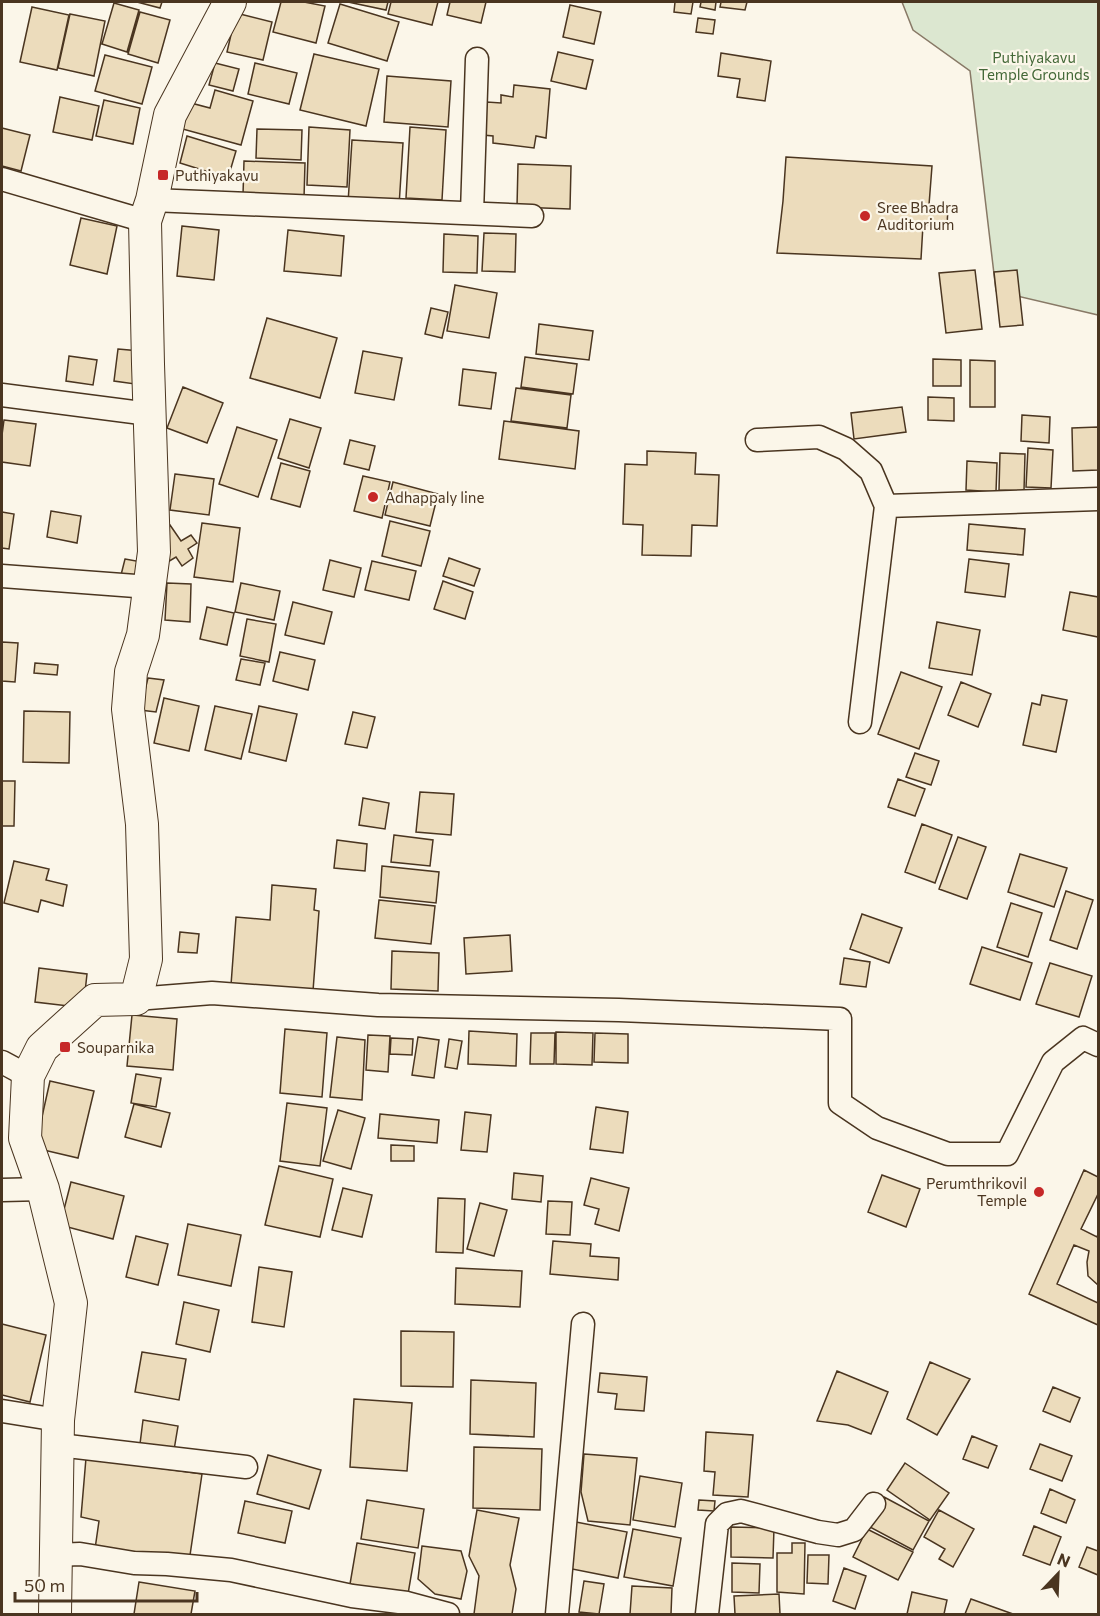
<svg xmlns="http://www.w3.org/2000/svg" width="1100" height="1616" viewBox="0 0 1100 1616" font-family="Commissioner,sans-serif">
  <style>
    .green { fill: #dce7d0; stroke: #887966; stroke-width: 1.5 }
    .building { fill: #ecdcbc; stroke: #4a3520; stroke-width: 1.5 }
    .lines { fill: none; stroke-linecap: round; stroke-linejoin: round }
    .street-casing { stroke: #4a3520; stroke-width: 25 }
    .secondary-casing { stroke: #4a3520; stroke-width: 34 }
    .street { stroke: #fbf6e9; stroke-width: 22 }
    .secondary { stroke: #fbf6e9; stroke-width: 32 }
    .poi-dot { fill: #c62828; stroke: #fbf6e9; stroke-width: 2 }
    .labels { text-anchor: middle; dominant-baseline: central; stroke-width: 4.5; stroke-linejoin: round; paint-order: stroke }
    .park-label { font-size: 15px; fill: #436837; stroke: #fbf6e9 }
    .poi-label { font-size: 15px; fill: #4a3520; stroke: #fbf6e9; text-anchor: start }
  </style>
  <rect width="100%" height="100%" fill="#fbf6e9"/>
  <path class="green" d="M902,2h196v313l-102,-24 -26,-220 -57,-41z"/>
  <path class="building" d="M137,2h25l-2,6z
    M281,2h23l21,4 -9,37 -43,-11z
    M348,2h40l-2,8z
    M391,2h47l-6,23 -44,-11z
    M450,2h36l-5,21 -34,-8z
    M675,2h18l-2,12 -17,-2z
    M701,2h15l-1,8 -15,-3z
    M721,2h26l-2,8 -25,-3z
    M114,3l25,7 -12,42 -25,-8z
    M340,4l59,18 -12,39 -59,-18z
    M570,5l31,7 -7,32 -31,-7z
    M32,7l37,8 -12,55 -37,-8z
    M140,12l30,8 -12,43 -30,-9z
    M236,13l36,9 -9,38 -36,-8z
    M70,14l35,7 -11,55 -36,-8z
    M698,18l17,2 -2,14 -17,-2z
    M558,52l35,8 -7,29 -35,-8z
    M721,53l50,8 -6,40 -28,-4 3,-18 -22,-3z
    M314,54l65,15 -13,57 -66,-16z
    M105,55l47,12 -10,37 -47,-13z
    M215,63l24,6 -6,22 -24,-6z
    M255,63l42,10 -8,31 -41,-10z
    M387,76l64,5 -3,46 -64,-5z
    M514,85l36,4 -4,49 -10,-2 -2,12 -41,-5v-7l-10,-1 4,-33 14,1v-8l12,2z
    M215,90l38,11 -12,44 -62,-17 8,-26 23,6z
    M60,97l39,9 -7,34 -39,-8z
    M104,100l36,8 -7,36 -37,-8z
    M309,127l41,3 -3,57 -40,-2z
    M410,127l36,3 -4,70 -36,-2z
    M2,128l28,7 -9,36 -19,-5z
    M257,129l45,1 -1,30 -45,-2z
    M187,136l49,15 -8,27 -48,-15z
    M352,140l51,3 -4,63 -51,-3z
    M786,157l146,9 -3,39 19,1 -1,21 -24,-2 -2,34 -144,-6 6,-52z
    M244,161l61,2 -1,35 -61,-3z
    M518,164l53,2 -1,43 -53,-2z
    M81,218l36,8 -10,48 -37,-9z
    M182,226l37,4 -5,50 -37,-4z
    M288,230l56,6 -3,40 -57,-5z
    M484,233l32,1 -1,38 -33,-1z
    M444,234l34,2 -1,37 -34,-1z
    M975,270l7,59 -36,4 -7,-60z
    M1017,270l6,55 -23,2 -6,-55z
    M455,285l42,8 -8,45 -42,-7z
    M431,308l17,4 -6,26 -17,-4z
    M267,318l70,20 -17,60 -70,-20z
    M539,324l54,7 -4,29 -53,-6z
    M118,349l22,2 -5,33 -21,-3z
    M363,351l39,7 -8,42 -39,-7z
    M69,356l28,4 -4,25 -27,-4z
    M525,357l52,7 -4,30 -52,-7z
    M933,359l28,1v26h-28z
    M970,360l25,1v46h-25z
    M463,369l33,4 -5,36 -32,-4z
    M183,387l40,16 -16,40 -40,-15z
    M516,388l55,7 -4,33 -56,-7z
    M928,397l26,1v23l-26,-1z
    M902,407l4,25 -52,7 -3,-26z
    M1022,415l28,2 -1,26 -28,-2z
    M290,419l31,9 -12,40 -31,-10z
    M4,420l32,4 -6,42 -28,-4v-27z
    M504,421l75,10 -4,38 -76,-10z
    M237,427l40,13 -19,57 -39,-13z
    M1098,427v43l-25,1 -1,-43z
    M350,440l25,6 -6,24 -25,-6z
    M1028,448l25,2 -2,38 -25,-1z
    M647,451l49,2 -1,21 24,1 -2,51 -25,-1 -1,31 -49,-1 1,-30 -20,-1 2,-60 22,1z
    M1000,453l25,1 -1,37 -25,-1z
    M967,461l30,2 -1,29 -30,-2z
    M281,463l29,8 -10,36 -29,-8z
    M175,474l39,5 -5,36 -39,-5z
    M363,476l27,6 -8,36 -28,-7z
    M393,482l45,12 -8,32 -45,-11z
    M51,511l30,5 -4,27 -30,-6z
    M2,512l12,2 -5,35 -7,-1z
    M390,521l40,10 -9,35 -39,-10z
    M202,523l38,5 -7,54 -39,-5z
    M969,524l56,5 -2,26 -56,-5z
    M170,525l11,16 10,-6 6,8 -9,6 5,9 -11,8 -6,-9 -10,6 -8,-31z
    M449,558l31,11 -6,17 -31,-10z
    M125,559l17,3 -3,16 -18,-3z
    M969,559l40,5 -4,33 -40,-5z
    M330,560l31,8 -7,29 -31,-7z
    M372,561l44,10 -7,29 -44,-10z
    M443,581l30,11 -8,27 -31,-10z
    M167,583l24,1 -1,38 -25,-2z
    M241,583l39,8 -6,29 -39,-8z
    M1070,592l28,5v40l-35,-7z
    M293,602l39,10 -8,32 -39,-9z
    M207,607l27,6 -7,32 -27,-6z
    M247,619l29,5 -7,38 -29,-6z
    M937,622l43,8 -8,45 -43,-7z
    M2,642l16,1 -3,39 -13,-1z
    M280,652l35,8 -7,30 -35,-9z
    M241,659l24,4 -5,22 -24,-5z
    M35,663l23,2 -1,10 -23,-2z
    M901,672l41,15 -23,62 -41,-15z
    M148,678l16,2 -8,32 -16,-2z
    M961,682l30,12 -13,33 -30,-12z
    M1042,695l25,5 -11,52 -33,-7 9,-42 8,2z
    M164,698l35,8 -10,45 -35,-8z
    M215,706l37,8 -11,45 -36,-9z
    M259,706l38,8 -11,47 -37,-9z
    M24,711l46,1 -1,51 -46,-1z
    M353,712l22,5 -8,31 -22,-4z
    M915,753l24,8 -8,24 -25,-8z
    M898,779l27,10 -10,27 -27,-9z
    M2,781h13l-1,45h-12z
    M420,792l34,2 -3,41 -35,-3z
    M363,798l26,5 -4,26 -26,-4z
    M922,824l30,11 -17,48 -30,-11z
    M394,835l39,5 -3,26 -39,-4z
    M958,837l28,10 -19,52 -28,-10z
    M337,840l30,4 -2,27 -31,-3z
    M1020,854l47,14 -13,39 -46,-15z
    M14,861l35,8 -3,11 21,5 -4,21 -22,-6 -3,12 -34,-9z
    M382,866l57,6 -3,31 -56,-6z
    M272,885l44,4 -2,21 5,1 -6,80 -82,-6 5,-68 34,3z
    M1066,891l27,9 -16,49 -27,-9z
    M379,900l56,6 -4,38 -56,-6z
    M1011,903l31,10 -14,44 -31,-10z
    M862,914l40,14 -13,35 -39,-14z
    M180,932l19,2 -2,19 -19,-1z
    M510,935l2,36 -46,3 -2,-36z
    M982,947l50,16 -12,37 -50,-16z
    M392,951l47,2 -1,38 -47,-2z
    M844,958l26,4 -4,25 -26,-3z
    M1050,963l42,13 -13,41 -43,-13z
    M39,968l48,6 -2,18 -8,15 -42,-5z
    M132,1015l45,4 -4,51 -46,-4z
    M285,1029l42,4 -5,64 -42,-4z
    M469,1031l48,3 -1,32 -48,-2z
    M556,1032l37,1 -1,32 -36,-1z
    M531,1033h24l-1,31h-24z
    M595,1033l33,1v29l-34,-1z
    M368,1035l22,1 -2,36 -22,-2z
    M337,1037l28,3 -3,60 -32,-3z
    M418,1037l21,3 -5,38 -22,-3z
    M391,1038l22,1 -1,16 -22,-1z
    M449,1039l13,2 -5,28 -12,-2z
    M136,1074l25,4 -5,29 -25,-4z
    M50,1081l44,10 -16,67 -43,-10z
    M287,1103l40,5 -7,58 -40,-5z
    M134,1104l36,9 -9,34 -36,-10z
    M596,1107l32,5 -5,41 -33,-4z
    M338,1110l27,8 -14,51 -28,-8z
    M465,1112l26,3 -4,37 -26,-2z
    M380,1114l59,6 -2,23 -59,-5z
    M391,1145l23,1v15h-23z
    M279,1166l54,13 -13,58 -55,-12z
    M1084,1170l14,7v17l-17,35 16,8 1,-3v51l-10,-9 -1,-14 2,-11 -15,-6 -17,39 41,19v22l-69,-31z
    M514,1173l29,3 -2,26 -29,-3z
    M882,1175l38,14 -14,38 -38,-15z
    M591,1178l38,10 -10,43 -24,-7 4,-15 -15,-4z
    M71,1182l53,14 -11,43 -53,-14z
    M343,1188l29,7 -10,42 -30,-7z
    M438,1198l27,1 -2,54 -27,-1z
    M548,1201l24,1 -2,33 -24,-1z
    M480,1203l27,7 -13,46 -27,-7z
    M188,1224l53,11 -10,51 -53,-11z
    M136,1236l32,8 -10,41 -32,-8z
    M553,1241l38,3 -1,12 29,2 -1,22 -68,-6z
    M259,1267l33,5 -8,55 -32,-5z
    M456,1268l66,3 -2,36 -65,-3z
    M184,1302l35,8 -9,42 -34,-8z
    M2,1324l44,11 -16,67 -28,-7z
    M401,1331l53,1 -1,55 -52,-1z
    M142,1352l44,7 -7,41 -44,-8z
    M930,1362l40,17 -33,56 -30,-16z
    M837,1371l51,21 -17,42 -23,-9 -31,-4z
    M600,1373l47,4 -3,34 -29,-2 2,-15 -19,-2z
    M471,1380l65,3 -2,54 -64,-3z
    M1053,1387l27,11 -10,24 -27,-11z
    M354,1399l58,4 -5,68 -57,-4z
    M143,1420l35,6 -4,24 -34,-6z
    M706,1432l47,3 -5,62 -35,-2 2,-23 -11,-1z
    M972,1436l25,10 -9,22 -25,-9z
    M1040,1444l32,12 -10,25 -32,-12z
    M474,1447l68,2 -2,61 -67,-2z
    M584,1454l53,4 -7,67 -42,-4 -7,-29z
    M268,1455l53,15 -12,39 -52,-15z
    M86,1458l116,16 -13,88 -94,-13 4,-28 -18,-4z
    M905,1463l44,30 -19,27 -43,-30z
    M640,1476l42,7 -7,44 -42,-7z
    M1050,1489l25,11 -9,23 -25,-10z
    M884,1497l45,24 -16,29 -45,-24z
    M367,1500l57,9 -6,39 -57,-9z
    M699,1500l16,1 -1,10 -16,-1z
    M245,1501l47,10 -7,32 -47,-10z
    M477,1510l42,8 -9,47 6,24 -4,25h-38l5,-38 -10,-20z
    M939,1510l35,19 -21,38 -14,-8 6,-10 -21,-12z
    M576,1522l51,10 -9,46 -51,-10z
    M1034,1526l27,11 -11,28 -27,-10z
    M731,1527l43,1 -1,30 -42,-1z
    M633,1529l48,9 -8,48 -49,-9z
    M867,1529l46,23 -15,28 -45,-23z
    M357,1543l58,10 -8,47 -58,-10z
    M792,1543h13l-1,51 -27,-2v-39h15z
    M422,1546l39,5 6,20 -6,28 -26,-5 -17,-15z
    M1087,1547l11,4v24l-19,-8z
    M808,1555h21l-1,29 -21,-1z
    M732,1563l28,1 -1,29 -27,-1z
    M844,1568l22,8 -11,33 -22,-8z
    M584,1581l20,3 -5,30 -20,-2z
    M139,1582l56,9 -4,23h-57z
    M632,1586l40,2 -1,26h-41z
    M912,1592l35,8 -3,14h-37z
    M779,1594l1,20h-45l-1,-18z
    M971,1599l42,15h-48z"/>
  <g class="lines">
    <defs>
      <path id="street" d="M2,179l143,42
        M152,200l380,16
        M472,213l5,-154
        M2,395l147,19
        M757,440l62,-3 27,12 25,22 15,35 -26,216
        M886,506l212,-7
        M2,576l147,11
        M136,999l76,-6 166,12 241,5 221,9v84l37,25 71,26h59l46,-92 30,-24 15,7
        M2,1062l26,14
        M2,1190l41,-1
        M2,1411l56,9
        M59,1445l187,22
        M56,1555l24,-1 54,9 33,1 64,6 121,26 55,7 41,11
        M557,1614l26,-290
        M707,1614l10,-90 10,-10 14,-3 77,21 20,3 16,-5 20,-26"/>
      <path id="secondary" d="M55,1614l3,-194 13,-117 -28,-114 -18,-51 3,-62 14,-28 53,-48 41,-1 10,-40 -4,-135 -14,-115 3,-37 12,-37 11,-83 -6,-188 -3,-143 7,-21 18,-85 60,-113"/>
    </defs>
    <use href="#street" class="street-casing"/>
    <use href="#secondary" class="secondary-casing"/>
    <use href="#street" class="street"/>
    <use href="#secondary" class="secondary"/>
  </g>
  <g class="poi-dot">
    <rect x="157" y="169" width="12" height="12" rx="3"/>
    <circle cx="865" cy="216" r="6"/>
    <circle cx="373" cy="497" r="6"/>
    <rect x="59" y="1041" width="12" height="12" rx="3"/>
    <circle cx="1039" cy="1192" r="6"/>
  </g>
  <g class="labels">
    <g class="park-label">
      <text x="1034" y="57">Puthiyakavu<tspan x="1034" dy="17">Temple Grounds</tspan></text>
    </g>
    <g class="poi-label">
      <text x="175" y="175">Puthiyakavu</text>
      <text x="877" y="207">Sree Bhadra<tspan x="877" dy="17">Auditorium</tspan></text>
      <text x="385" y="497">Adhappaly line</text>
      <text x="77" y="1047">Souparnika</text>
      <text x="1027" y="1183" text-anchor="end">Perumthrikovil<tspan x="1027" dy="17">Temple</tspan></text>
    </g>
  </g>
  <rect width="1100" height="1616" fill="none" stroke="#4a3520" stroke-width="6"/>
  <g transform="translate(1058 1574) rotate(23)" stroke="#fbf6e9" stroke-width="4.5" paint-order="stroke">
  <path d="M0-4.5L10 22L0 15L-10 22Z" fill="#4a3520"/>
  <text y="-9" font-size="16" font-weight="bold" text-anchor="middle" fill="#4a3520">N</text>
  </g>
  <path d="M15 1592v9h182v-9" fill="none" stroke="#4a3520" stroke-width="3"/>
  <text x="24" y="1592" font-size="18" fill="#4a3520" stroke="#fbf6e9" stroke-width="4.5" paint-order="stroke">50 m</text>
</svg>
